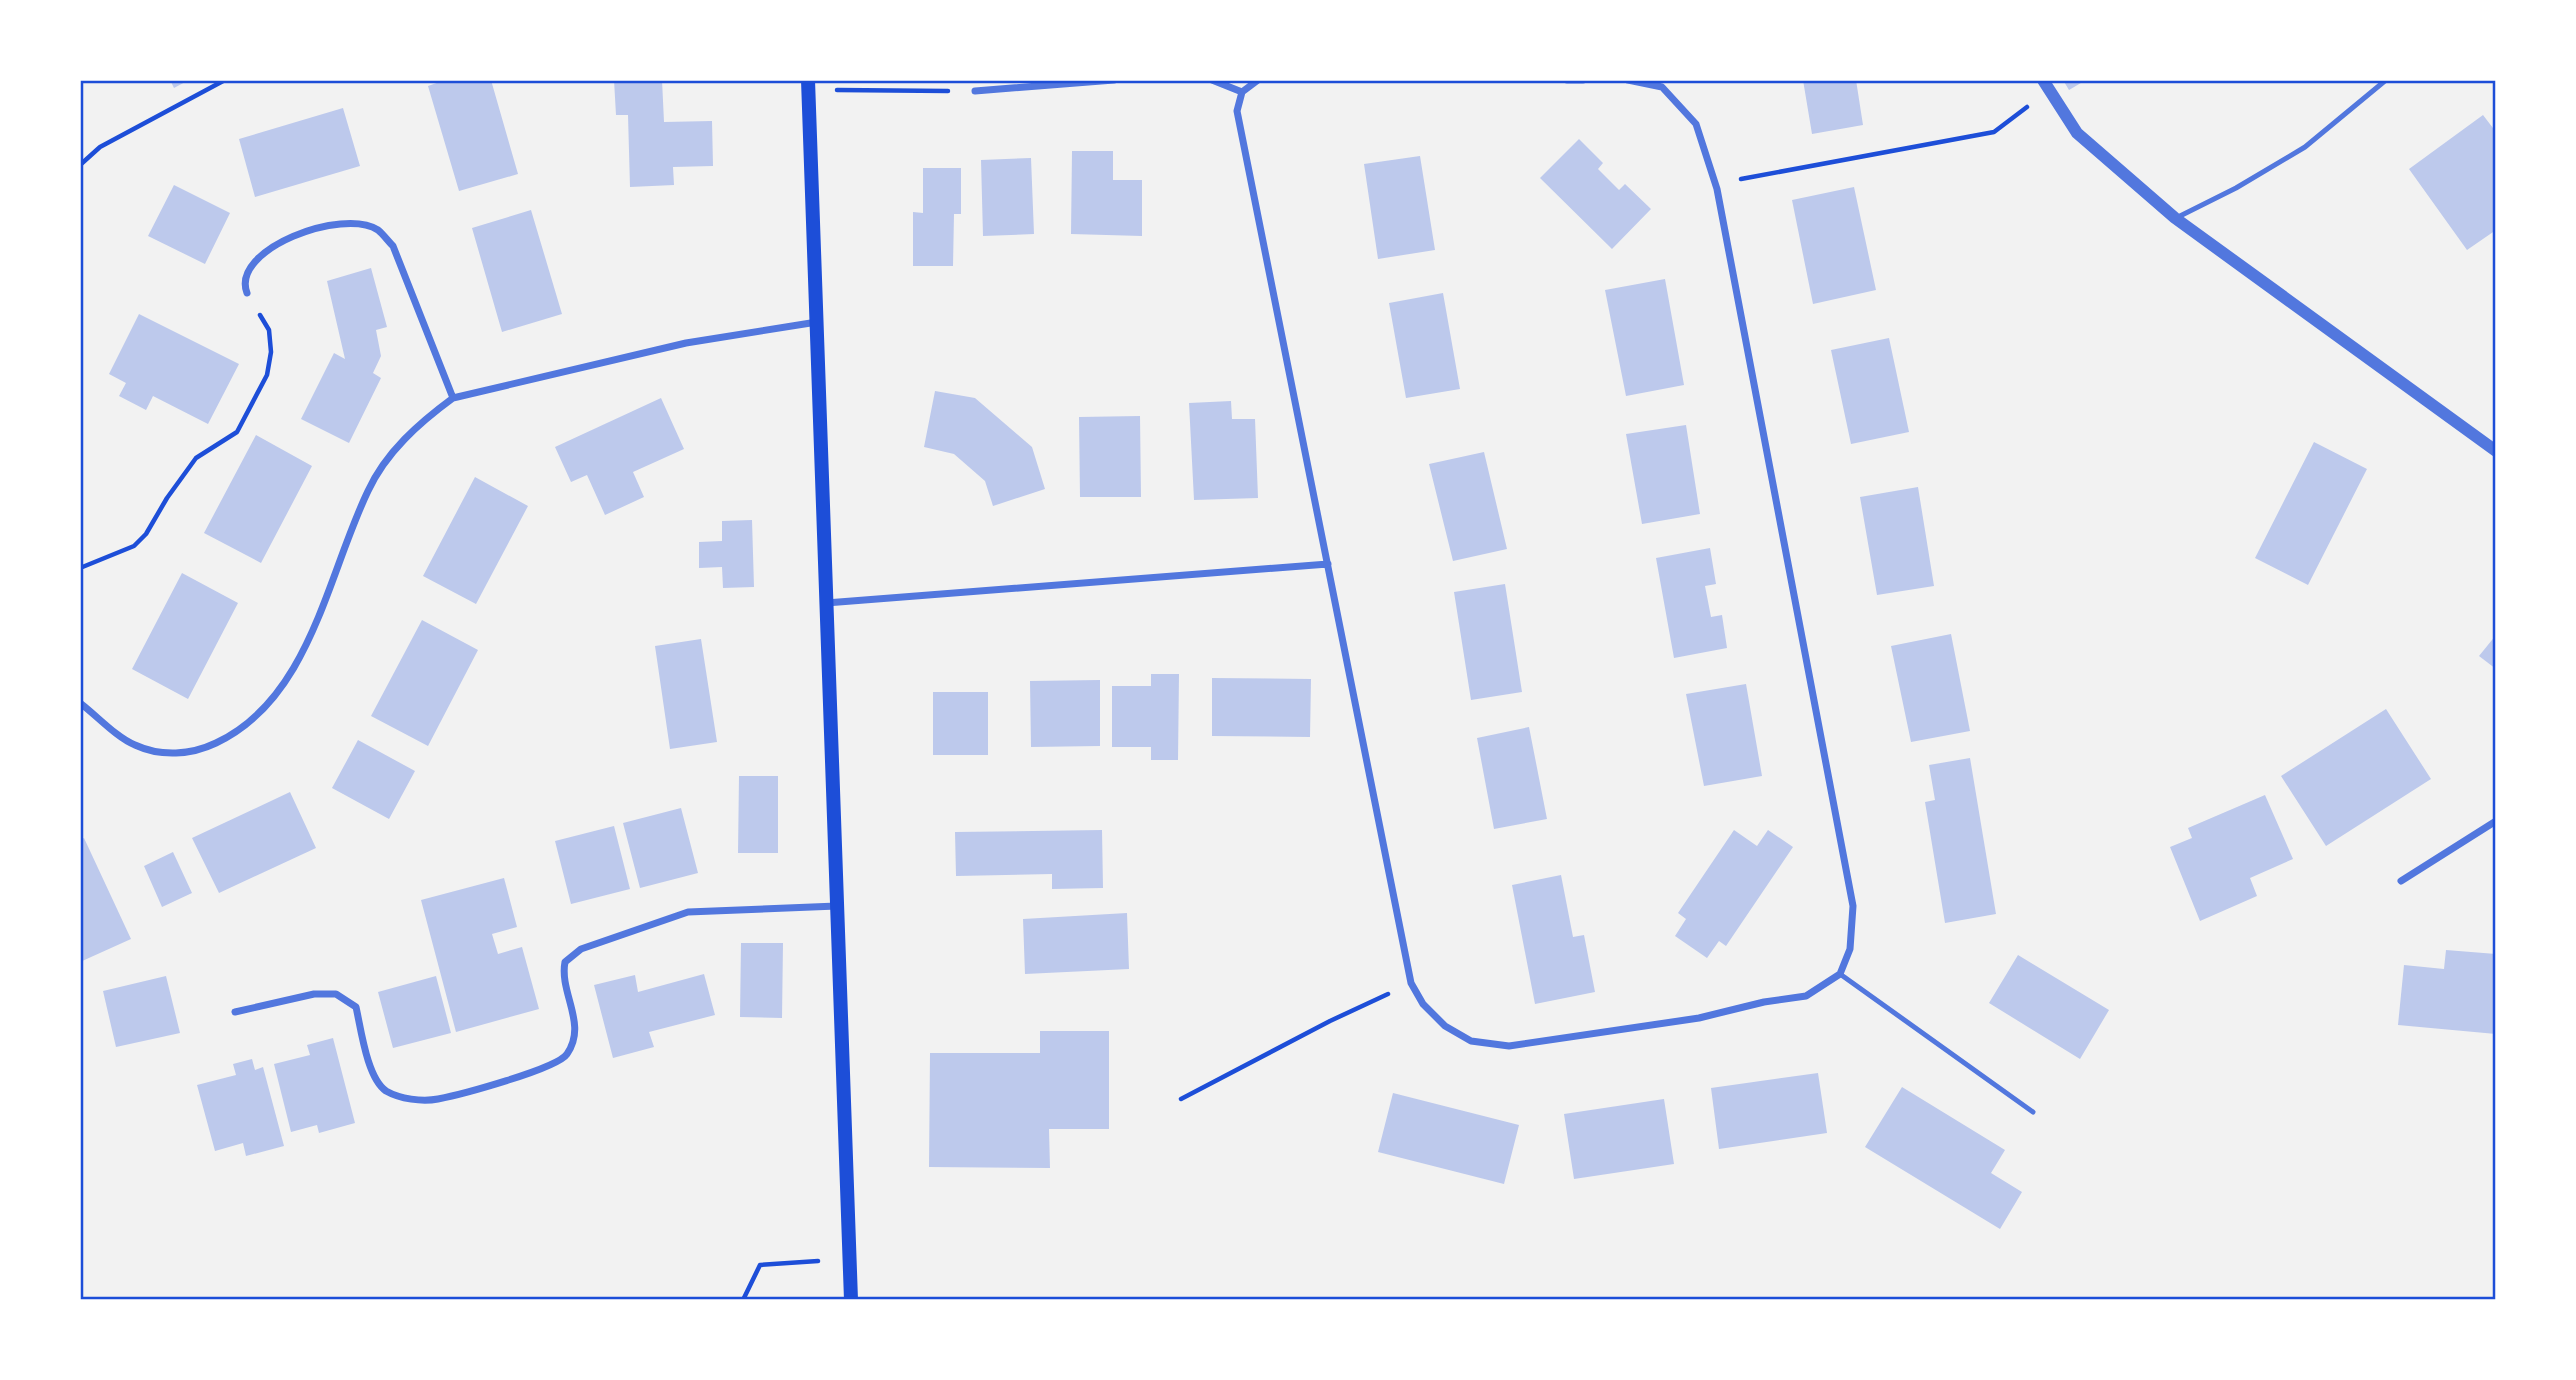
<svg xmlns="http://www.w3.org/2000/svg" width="2576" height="1380" viewBox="0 0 2576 1380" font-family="'Work Sans',sans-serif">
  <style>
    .building { fill: #bdc9ec }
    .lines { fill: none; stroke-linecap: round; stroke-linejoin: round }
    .path { stroke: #1d4ed8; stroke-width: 4.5 }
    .service { stroke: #5277de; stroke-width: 5 }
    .minor { stroke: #5277de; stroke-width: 7 }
    .tertiary { stroke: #5277de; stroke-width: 12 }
    .secondary { stroke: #1d4ed8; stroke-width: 14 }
    .neatline { fill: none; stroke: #1d4ed8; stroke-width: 2.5 }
  </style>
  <rect width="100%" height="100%" fill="#f2f2f2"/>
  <path class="building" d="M170,80h19l-15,8z
    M445,80h46l27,94 -59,17 -31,-105z
    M614,80h48l2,42 48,-1 1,45 -40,1 1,18 -44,2 -2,-72h-12z
    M1803,80h53l7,45 -51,9z
    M2063,80h23l-17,10z
    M343,108l17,58 -105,31 -16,-58z
    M2483,115l13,17v98l-29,20 -58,-81z
    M1579,139l24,24 -5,6 21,21 6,-6 26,25 -39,40 -72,-71z
    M1072,151h41v29h29v56l-71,-2z
    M1420,156l15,94 -57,9 -14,-95z
    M1031,158l3,76 -51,2 -2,-76z
    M923,168h38v46h-7l-1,52h-40v-54l10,1z
    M174,185l56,28 -25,51 -57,-28z
    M1854,187l22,103 -63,14 -21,-104z
    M531,210l31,104 -60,18 -30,-104z
    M371,268l16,59 -11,3 5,26 -8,17 8,5 -32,65 -48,-24 33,-66 11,6 -18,-78z
    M1665,279l19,106 -58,11 -21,-106z
    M1443,293l17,96 -54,9 -17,-95z
    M139,314l100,50 -31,60 -55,-28 -7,14 -27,-14 7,-13 -17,-9z
    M1889,338l20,94 -58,12 -20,-94z
    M935,391l40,7 57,49 13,42 -52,17 -8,-25 -31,-27 -30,-7z
    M661,398l23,51 -51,23 11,25 -39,18 -18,-40 -16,7 -16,-35z
    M1231,401l1,18h23l3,79 -64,2 -5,-97z
    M1140,416l1,81h-61l-1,-80z
    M1686,425l14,89 -58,10 -16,-90z
    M256,435l56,31 -51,97 -57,-30z
    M2314,442l53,27 -59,116 -53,-27z
    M1484,452l23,97 -54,12 -24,-97z
    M475,477l53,29 -52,98 -53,-28z
    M1918,487l16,99 -57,9 -17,-98z
    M752,520l2,67 -31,1 -1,-21 -23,1v-26l23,-1v-20z
    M1710,548l6,36 -11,2 6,31 11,-2 5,33 -53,10 -18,-100z
    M182,573l56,30 -50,96 -56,-30z
    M1505,584l17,108 -51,8 -17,-108z
    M422,620l56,30 -50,96 -57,-30z
    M1951,634l19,97 -59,11 -20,-96z
    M2496,635v34l-17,-13z
    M701,639l16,103 -47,7 -15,-103z
    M1151,674h28l-1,86h-27v-13h-39v-61h39z
    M1212,678l99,1 -1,58 -98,-1z
    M1100,680v66l-69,1 -1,-66z
    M1746,684l16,92 -58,10 -18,-92z
    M933,692h55v63h-55z
    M2386,709l45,70 -105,67 -45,-70z
    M1529,727l18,92 -53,10 -17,-91z
    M358,740l57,31 -26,48 -57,-31z
    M1970,758l26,156 -51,9 -20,-121 10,-2 -6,-35z
    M739,776h39v77h-40z
    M290,792l26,56 -97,45 -27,-55z
    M2265,795l28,64 -43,19 7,18 -57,25 -30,-74 22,-9 -4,-10z
    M681,808l17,65 -58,15 -17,-65z
    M614,826l16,63 -59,15 -16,-63z
    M1102,830l1,58 -51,1v-15l-96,2 -1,-44z
    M1734,830l23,16 11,-16 25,17 -67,99 -7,-5 -12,17 -32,-22 11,-17 -8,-6z
    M84,838l47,101 -51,23v-122z
    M173,852l19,41 -30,14 -18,-41z
    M1561,875l12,62 11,-2 11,57 -60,12 -23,-119z
    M504,878l13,49 -25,7 6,20 24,-7 17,62 -83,23 -35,-132z
    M1127,913l2,56 -104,5 -2,-55z
    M741,943h42l-1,75 -42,-1z
    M2446,950l50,4v80l-98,-9 6,-60 40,4z
    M2018,955l91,55 -29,49 -91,-56z
    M704,974l11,41 -66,17 5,15 -41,11 -19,-73 41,-10 3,17z
    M166,976l14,57 -64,14 -13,-56z
    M436,976l15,57 -58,15 -15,-56z
    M1040,1031h69v98h-60l1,39 -121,-1 1,-114h110z
    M333,1038l22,85 -36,10 -2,-8 -26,7 -17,-68 36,-9 -3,-10z
    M252,1059l3,11 8,-3 21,79 -38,10 -3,-13 -28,8 -18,-66 39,-10 -3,-11z
    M1818,1073l9,60 -108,16 -8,-61z
    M1902,1087l103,63 -14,23 31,19 -22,37 -135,-82z
    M1393,1093l126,32 -15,59 -126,-32z
    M1664,1099l10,65 -100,15 -10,-65z"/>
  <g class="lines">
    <path class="path" d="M837,90l111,1
      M80,165l20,-18 125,-67
      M1741,179l253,-47 33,-25
      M80,568l54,-22 12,-12 21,-36 29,-40 41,-26 30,-57 4,-23 -2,-22 -9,-15
      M1181,1099l149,-78 58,-27
      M743,1300l17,-35 58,-4"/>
    <path class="service" d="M2178,217l58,-29 69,-41 81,-67
      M1840,974l193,138"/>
    <path class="minor" d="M1212,80l30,12
      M1258,80l-16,12 -5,19 174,872 12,21 22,22 26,15 38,5 190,-28 65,-16 42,-6 34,-22 10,-25 3,-43 -136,-717 -21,-65 -34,-37 -34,-7
      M1567,80h16
      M975,91l139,-11
      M247,293c-17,-44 96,-86 131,-63 5,4 10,11 15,16l60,152
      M826,603l502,-39
      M80,703c16,12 37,35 55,42 26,12 56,10 81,-2 94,-44 111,-167 152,-252 18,-39 51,-68 85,-93l233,-55 131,-21
      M2401,881l95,-60
      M235,1012l79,-18h22l20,13c5,22 11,71 30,84 14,8 36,11 52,8 21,-4 119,-30 129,-45 21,-30 -8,-61 -2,-92l16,-13 107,-37 149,-6"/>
    <path class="tertiary" d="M2043,80l34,53 98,85 321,233"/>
    <path class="secondary" d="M808,80l43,1220"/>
  </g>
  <rect width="2576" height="1380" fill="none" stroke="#ffffff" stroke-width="164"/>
  <rect x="82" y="82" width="2412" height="1216" class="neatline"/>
</svg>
